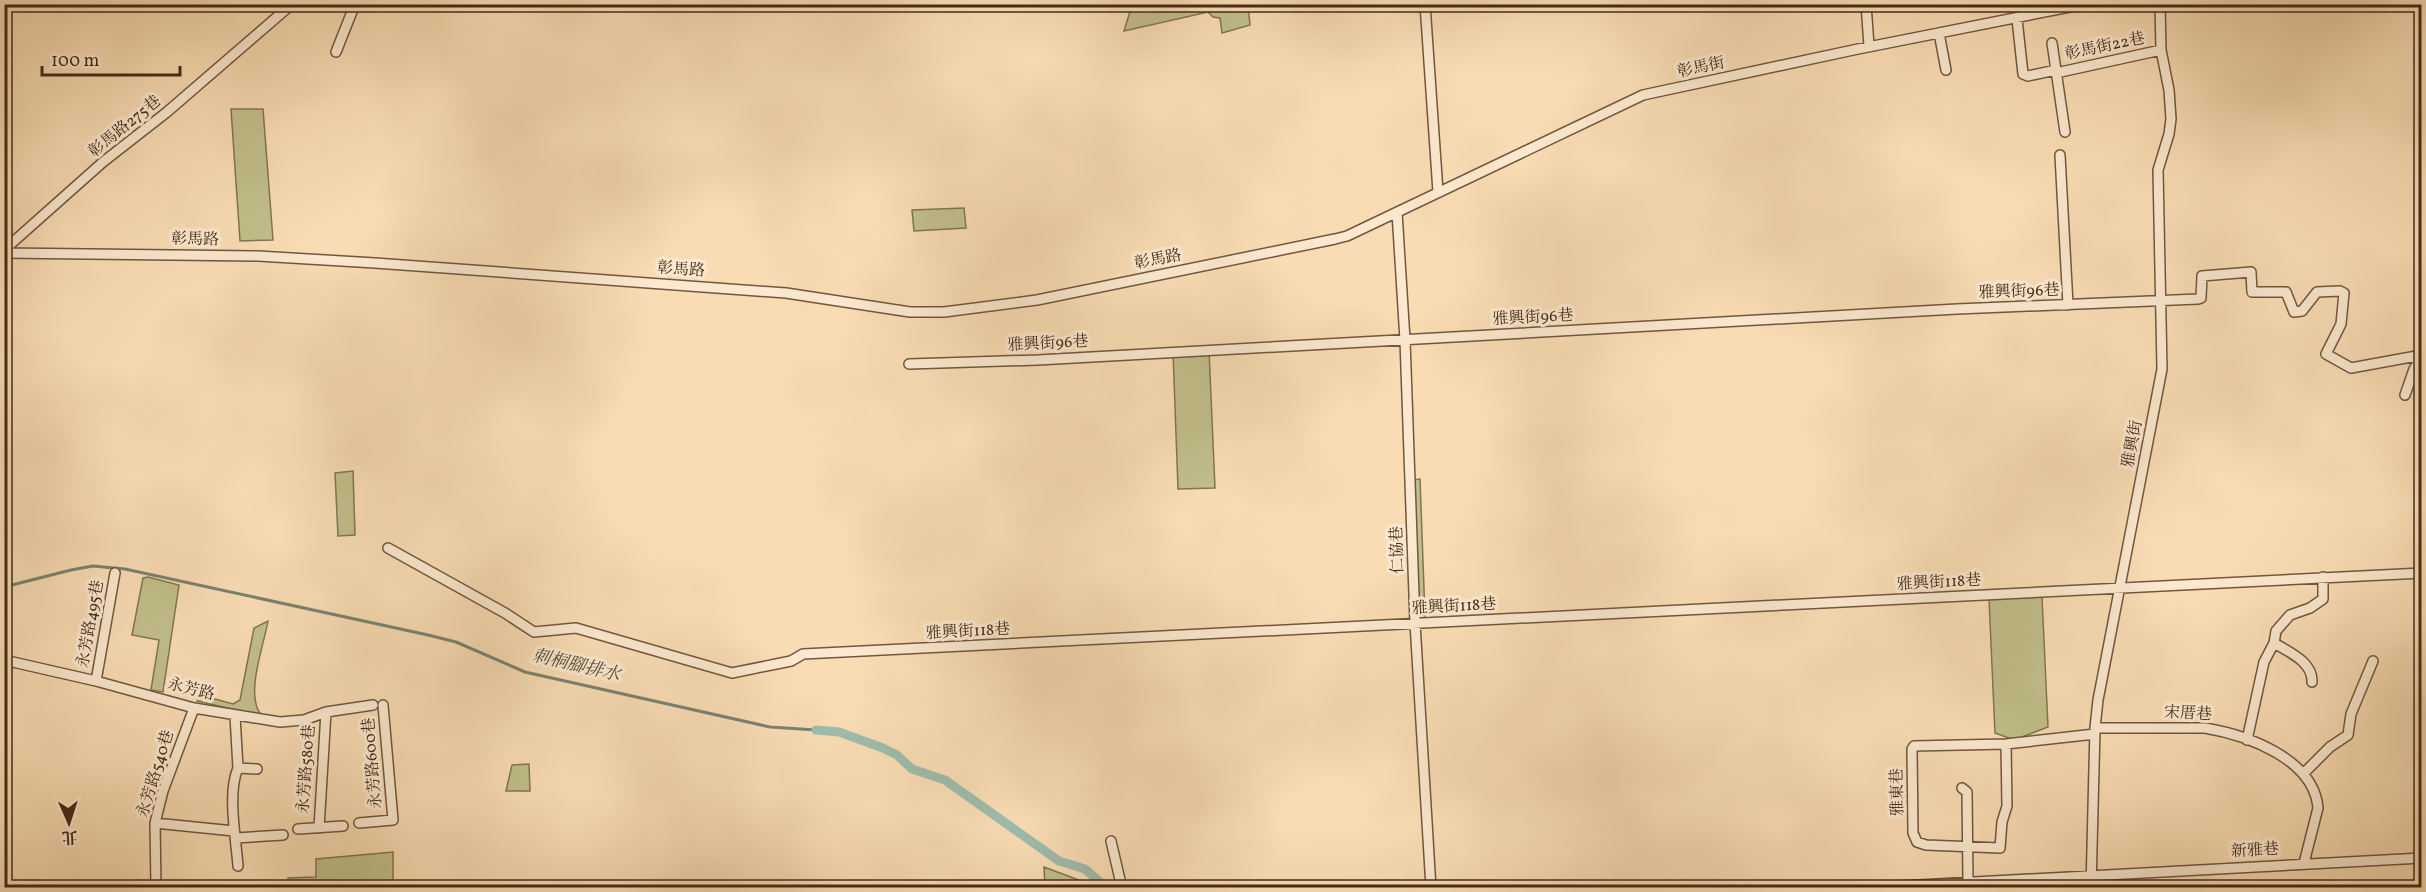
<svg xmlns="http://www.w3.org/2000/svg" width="2426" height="892" viewBox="0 0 2426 892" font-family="Vollkorn,'Noto Serif TC',serif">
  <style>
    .green { fill: #c1bf8b; stroke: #827552; stroke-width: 1.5 }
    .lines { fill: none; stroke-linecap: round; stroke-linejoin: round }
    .stream { stroke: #7a8271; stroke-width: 3 }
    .canal { stroke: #9ebcab; stroke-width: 9 }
    .minor-casing { stroke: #715740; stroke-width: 12 }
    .minor { stroke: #fbe8ce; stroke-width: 9 }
    .labels { text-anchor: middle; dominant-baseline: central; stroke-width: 6; stroke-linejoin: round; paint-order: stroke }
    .street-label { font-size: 16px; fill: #442b19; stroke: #fbe8ce }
    .water-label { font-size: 18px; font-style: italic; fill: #5a4f3e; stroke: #fbe8ce }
  </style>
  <rect width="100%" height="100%" fill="#f9dcb4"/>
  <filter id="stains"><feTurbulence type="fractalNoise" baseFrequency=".00333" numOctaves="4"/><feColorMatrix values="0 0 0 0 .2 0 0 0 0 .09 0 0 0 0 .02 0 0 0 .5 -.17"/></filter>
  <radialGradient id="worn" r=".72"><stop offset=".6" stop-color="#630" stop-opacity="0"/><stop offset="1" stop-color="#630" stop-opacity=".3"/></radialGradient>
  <path class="green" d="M1132,5h116l2,20 -28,8 -2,-15 -7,-1 -5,-5 -84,19z
    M231,109h32l10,131 -33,1z
    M964,208l2,20 -52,3 -2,-21z
    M1209,350l6,138 -37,1 -5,-137z
    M353,471l2,64 -17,1 -3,-63z
    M1420,479l5,137 -7,-2 -5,-134z
    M148,577l31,8 -16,107 -12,-2 8,-50 -27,-5 11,-57z
    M2042,597l6,130 -34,13 -19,-7 -6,-134z
    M268,621c-4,24 -24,76 -6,95l-65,-15 3,-6 33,9 7,-4 14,-72z
    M529,764l1,27h-24l6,-26z
    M393,852v35h-104l-1,-9 28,-1v-18z
    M1044,867l40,15 8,5h-47z"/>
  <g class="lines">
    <path class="stream" d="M4,587l67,-17 22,-4 32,3 303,66 28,7 69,30 245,55 46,3"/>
    <path class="canal" d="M816,730l23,2 44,16 14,7 15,14 33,11 114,81 26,8 22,19"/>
    <defs>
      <path id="minor" d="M1425,4l13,188
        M1866,4l3,42
        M2017,19l6,55 5,2 28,-6
        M1939,33l7,37
        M2052,43l13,89
        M336,52l19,-48
        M2056,73l105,-23
        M2060,155l8,150
        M1397,212l8,128 10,283 16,265
        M4,250l99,-88 64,-50 125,-108
        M4,253l254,3 117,7 411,30 124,19h34l93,-12 298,-61 12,-3 296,-141 215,-46 227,-45
        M909,364l129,-4 919,-51 241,-10 3,-1 1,-22 49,-4 1,20h34l8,20 8,-1 15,-19 23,-1 4,2 -3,31 -15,30 25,14 71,-13
        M2405,395l9,-26 8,-12
        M388,548l117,65 29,19 42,-4 156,45 59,-12 12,-7 1619,-81
        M2274,643c15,9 39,19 38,39
        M4,660l92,21 98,27 86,14 24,-2 22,-8 47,-7
        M96,681l19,-108
        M235,716l3,52
        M2095,728h110c42,7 109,31 113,80l-14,55
        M2247,740l17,-78 10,-19 2,-12 14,-16 20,-7 13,-9v-22
        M2006,744l1,62 -5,16 -2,26 -74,-3 -9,-3 -4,-9 -1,-84 2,-3 92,-2 89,-10
        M2304,773l26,-26 18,-12 3,-21 22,-53
        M1962,788l5,4 1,89
        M155,823l79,8
        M359,823l34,-3 -10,-115
        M319,828l7,-116
        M298,829l45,-3
        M236,838l47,-3
        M1111,841l10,43 3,4
        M238,866c-2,-28 -11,-73 0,-98l19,1
        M156,888l-1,-65 8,-32 31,-83
        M1862,888l560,-30
        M2091,888l4,-160 3,-28 64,-331 -4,-199 11,-36 2,-15 -2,-29 -8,-40 -1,-46"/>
    </defs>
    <use href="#minor" class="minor-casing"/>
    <use href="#minor" class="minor"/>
  </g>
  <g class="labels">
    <g class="street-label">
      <text transform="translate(2105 47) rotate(-12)">彰馬街22巷</text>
      <text transform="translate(1701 68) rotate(-12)">彰馬街</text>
      <text transform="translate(125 127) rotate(-39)">彰馬路275巷</text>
      <text transform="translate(195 240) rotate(1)">彰馬路</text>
      <text transform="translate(1158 260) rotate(-11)">彰馬路</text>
      <text transform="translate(681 270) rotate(4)">彰馬路</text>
      <text transform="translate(2019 292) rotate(-2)">雅興街96巷</text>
      <text transform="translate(1533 318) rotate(-3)">雅興街96巷</text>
      <text transform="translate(1048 344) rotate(-3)">雅興街96巷</text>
      <text transform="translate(2133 444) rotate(-79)">雅興街</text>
      <text transform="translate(1398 550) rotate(-92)">仁協巷</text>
      <text transform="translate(1939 583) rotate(-3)">雅興街118巷</text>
      <text transform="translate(1454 607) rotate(-3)">雅興街118巷</text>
      <text transform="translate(91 624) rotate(-80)">永芳路495巷</text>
      <text transform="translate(968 632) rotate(-3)">雅興街118巷</text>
      <text transform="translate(191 690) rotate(14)">永芳路</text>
      <text transform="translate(2188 714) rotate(3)">宋厝巷</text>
      <text transform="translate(373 763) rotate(-95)">永芳路600巷</text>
      <text transform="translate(307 769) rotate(-86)">永芳路580巷</text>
      <text transform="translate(156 774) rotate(-73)">永芳路540巷</text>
      <text transform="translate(1898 792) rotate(-91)">雅東巷</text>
      <text transform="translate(2255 851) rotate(-3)">新雅巷</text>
    </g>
    <g class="water-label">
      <text transform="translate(576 666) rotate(13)">刺桐腳排水</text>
    </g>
  </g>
  <rect width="2426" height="892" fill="none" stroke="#f9dcb4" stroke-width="24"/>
  <rect x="6" y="6" width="2414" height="880" fill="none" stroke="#442b19" stroke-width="3"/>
  <rect x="12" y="12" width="2402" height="868" fill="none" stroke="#442b19" stroke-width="1.5"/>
  <g transform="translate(69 823) rotate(177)" stroke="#fbe8ce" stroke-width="4.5" paint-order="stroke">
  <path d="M0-4.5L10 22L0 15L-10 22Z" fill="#442b19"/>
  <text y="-9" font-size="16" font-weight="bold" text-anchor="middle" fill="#442b19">北</text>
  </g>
  <path d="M42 66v9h138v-9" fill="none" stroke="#442b19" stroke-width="3"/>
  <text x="51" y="66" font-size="18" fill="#442b19" stroke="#fbe8ce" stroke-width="4.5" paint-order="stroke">100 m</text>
  <rect width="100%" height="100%" filter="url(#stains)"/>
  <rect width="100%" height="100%" fill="url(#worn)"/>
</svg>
